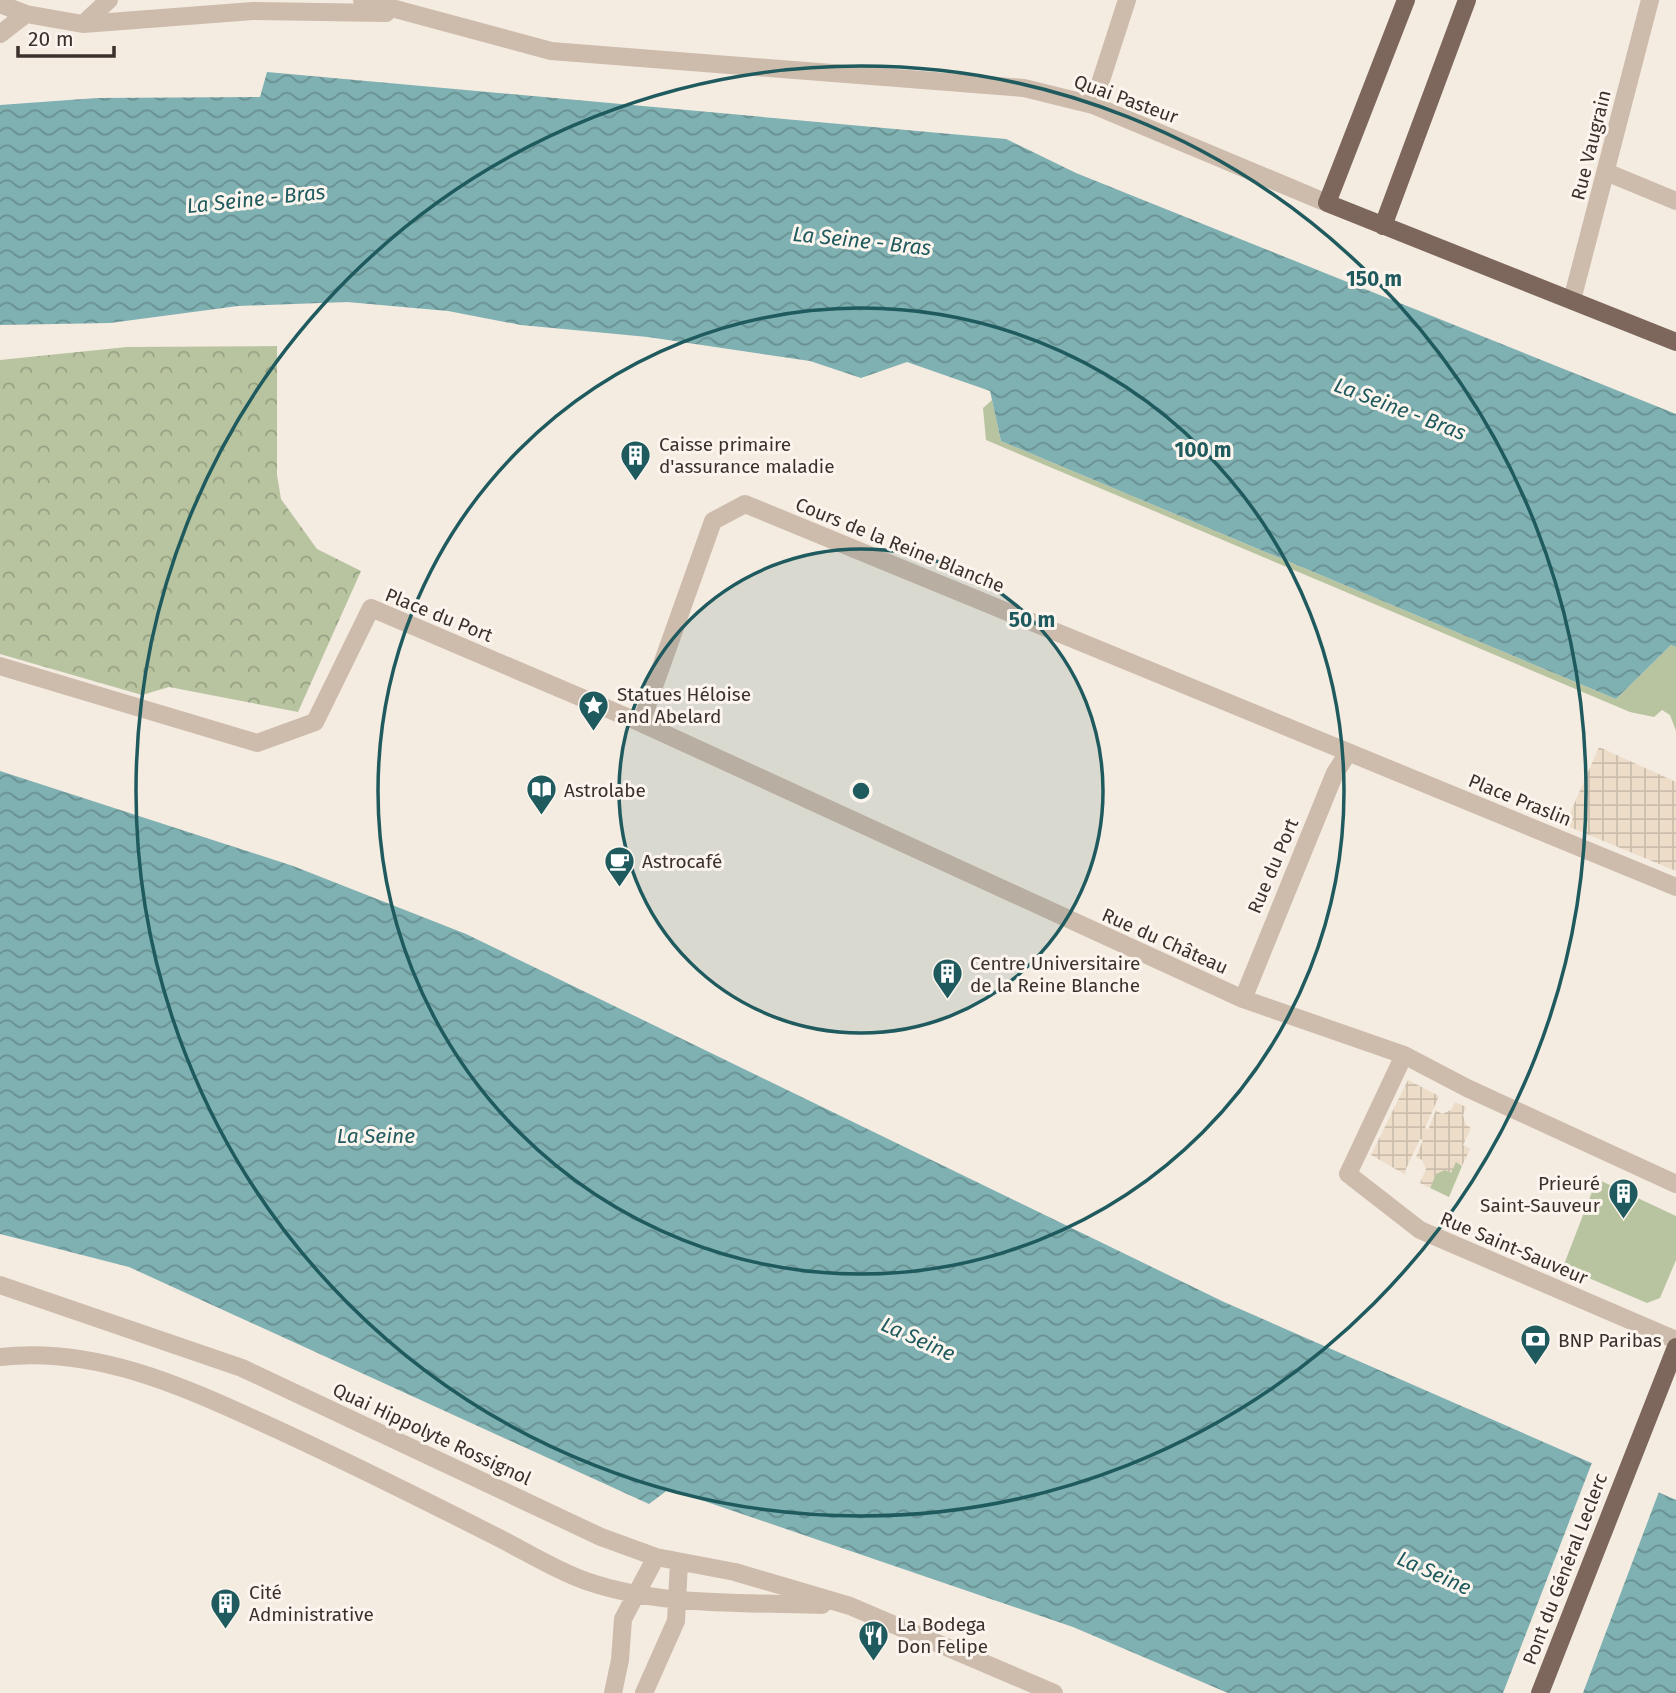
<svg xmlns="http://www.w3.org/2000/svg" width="1676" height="1693" viewBox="0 0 1676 1693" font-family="'Fira Sans',sans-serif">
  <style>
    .grass { fill: #b8c4a0 }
    .park { fill: url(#park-crowns) }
    .plaza { fill: url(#plaza-grid) }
    .water { fill: url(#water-waves) }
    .pier { fill: #f4ebe1 }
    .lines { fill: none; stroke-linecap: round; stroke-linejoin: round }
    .minor { stroke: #cdbbac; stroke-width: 18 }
    .major { stroke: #7d675c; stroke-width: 18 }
    .ring { fill: none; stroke: #1f5a5e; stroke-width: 3.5 }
    .labels { text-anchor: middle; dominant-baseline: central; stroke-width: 6; stroke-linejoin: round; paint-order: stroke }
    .street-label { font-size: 19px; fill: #3b302b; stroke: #fbf5ee }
    .poi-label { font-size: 19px; fill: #3b302b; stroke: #fbf5ee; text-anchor: start }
    .water-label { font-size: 21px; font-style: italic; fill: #1f5a5e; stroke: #fbf5ee }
    .centre { fill: #1f5a5e; stroke: #fbf5ee; stroke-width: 3.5 }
    .ring-label { font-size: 21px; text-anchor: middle; font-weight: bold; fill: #1f5a5e; stroke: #fbf5ee; stroke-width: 6; stroke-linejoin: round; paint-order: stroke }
  </style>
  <defs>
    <pattern id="park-crowns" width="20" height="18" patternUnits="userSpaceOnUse" patternTransform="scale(1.75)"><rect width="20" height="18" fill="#b8c4a0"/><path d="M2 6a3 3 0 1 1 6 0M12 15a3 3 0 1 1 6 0" fill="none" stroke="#97a083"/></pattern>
    <pattern id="plaza-grid" width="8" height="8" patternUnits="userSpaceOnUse" patternTransform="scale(1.75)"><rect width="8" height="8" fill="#ecdcc8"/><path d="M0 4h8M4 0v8" fill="none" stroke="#cbbdac"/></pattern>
    <pattern id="water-waves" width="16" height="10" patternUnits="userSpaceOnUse" patternTransform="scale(1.75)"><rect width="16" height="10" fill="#7fb0b2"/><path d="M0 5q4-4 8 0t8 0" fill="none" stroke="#699091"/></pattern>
  </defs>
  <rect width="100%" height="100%" fill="#f4ebe1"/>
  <path class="grass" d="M992,400l9,41 615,258 55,-54 5,2v84l-6,-16 -8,-5 -8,7 -24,-5 -644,-272 -3,-32z
    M1456,1161l6,5 -13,31 -19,-9 6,-15z
    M1597,1179l79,37v44l-16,38 -13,5 -84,-36z"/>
  <path class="park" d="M277,346v129l4,24 36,50 44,22 -63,141 -129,-25 -27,8 -142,-41v-294l127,-13z"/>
  <path class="plaza" d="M1599,747l77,35v89l-111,-46z
    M1408,1080l31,16 -14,32 3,2 8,-20 6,4 9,-4 4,-8 11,5 -3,8 3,10 5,3 -8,17 7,4 -8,17 -6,-4 -5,11 -6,-3 -9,4 -6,14 -10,-5 6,-14 -4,-9 -6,-3 7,-17 -3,-1 -15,32 1,4 -35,-20z"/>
  <path class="water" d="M267,72l739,67 70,34 600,241v233l-5,-2 -55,54 -615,-258 -11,-50 -83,-29 -46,16 -51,-17 -162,-24 -127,-12 -73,-14 -101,-9 -109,4 -128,17 -110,2v-220l97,-7 163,-1z
    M0,771l293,95 173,68 758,368 452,198v193h-448l-155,-66 -404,-138 -20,15 -520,-237 -129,-33z"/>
  <path class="pier" d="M1593,1460l67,29 -77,204h-80z"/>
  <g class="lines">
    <path class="minor" d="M362,0l189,51 473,37 69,17 234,98
      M0,4l26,10 57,10 170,-13 133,2
      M83,24l26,-24
      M0,34l26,-20
      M1093,105l34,-105
      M1606,172l70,29
      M1572,300l78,-300
      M0,666l257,77 58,-21 56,-114 270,115 602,276 161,56 63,33 209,96
      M641,723l72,-202 32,-17 931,383
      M1243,999l92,-226 13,-20
      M1404,1055l-56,119 72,56 256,110
      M0,1285l242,83 359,169 55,20 79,15 115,34 204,87
      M0,1357c93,-11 180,28 263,66 77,35 153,73 228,111 31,15 63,36 95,47 75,26 157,21 236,24
      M613,1693l7,-33 3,-41 33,-62
      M644,1693l32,-72 3,-59"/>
    <path class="major" d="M1406,0l-79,203 349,139
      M1383,226l84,-226
      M1540,1693l136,-346"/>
  </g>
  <circle cx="861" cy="791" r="242" fill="#1f5a5e" fill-opacity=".12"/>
  <g class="ring">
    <circle cx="861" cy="791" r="242"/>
    <circle cx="861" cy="791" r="483"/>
    <circle cx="861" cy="791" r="725"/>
  </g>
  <defs>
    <symbol id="building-pin" viewBox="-11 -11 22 30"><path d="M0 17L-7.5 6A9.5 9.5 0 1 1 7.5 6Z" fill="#1f5a5e" stroke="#fbf5ee"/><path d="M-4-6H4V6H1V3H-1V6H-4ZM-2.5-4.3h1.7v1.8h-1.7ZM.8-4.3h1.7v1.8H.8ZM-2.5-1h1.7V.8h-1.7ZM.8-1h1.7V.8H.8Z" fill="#fff"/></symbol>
    <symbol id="sight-pin" viewBox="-11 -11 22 30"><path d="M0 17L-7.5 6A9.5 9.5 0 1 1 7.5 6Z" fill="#1f5a5e" stroke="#fbf5ee"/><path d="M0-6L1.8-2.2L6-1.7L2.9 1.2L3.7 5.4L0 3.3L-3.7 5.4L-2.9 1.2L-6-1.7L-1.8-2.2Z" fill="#fff"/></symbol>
    <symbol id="library-pin" viewBox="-11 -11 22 30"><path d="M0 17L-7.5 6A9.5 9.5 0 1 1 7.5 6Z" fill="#1f5a5e" stroke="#fbf5ee"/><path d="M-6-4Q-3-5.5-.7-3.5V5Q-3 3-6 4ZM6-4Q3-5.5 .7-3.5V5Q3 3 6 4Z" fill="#fff"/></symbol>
    <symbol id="cafe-pin" viewBox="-11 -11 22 30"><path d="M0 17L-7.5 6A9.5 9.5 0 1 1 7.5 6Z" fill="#1f5a5e" stroke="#fbf5ee"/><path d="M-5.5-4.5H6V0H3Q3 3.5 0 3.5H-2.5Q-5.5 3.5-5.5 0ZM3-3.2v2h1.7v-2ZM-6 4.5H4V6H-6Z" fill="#fff"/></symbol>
    <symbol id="bank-pin" viewBox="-11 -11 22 30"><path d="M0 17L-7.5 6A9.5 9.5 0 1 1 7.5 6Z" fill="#1f5a5e" stroke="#fbf5ee"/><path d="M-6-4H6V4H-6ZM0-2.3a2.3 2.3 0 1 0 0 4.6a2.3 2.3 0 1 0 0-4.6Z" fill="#fff"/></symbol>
    <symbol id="restaurant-pin" viewBox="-11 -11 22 30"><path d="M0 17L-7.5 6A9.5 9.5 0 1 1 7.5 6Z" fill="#1f5a5e" stroke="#fbf5ee"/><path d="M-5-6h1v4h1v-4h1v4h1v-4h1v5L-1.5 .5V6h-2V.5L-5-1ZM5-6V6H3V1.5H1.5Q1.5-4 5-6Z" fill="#fff"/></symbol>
  </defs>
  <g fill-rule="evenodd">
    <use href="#building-pin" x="618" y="438" width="35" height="47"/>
    <use href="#sight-pin" x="576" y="688" width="35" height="47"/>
    <use href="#library-pin" x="524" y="772" width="35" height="47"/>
    <use href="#cafe-pin" x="602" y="844" width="35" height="47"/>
    <use href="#building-pin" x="930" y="956" width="35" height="47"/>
    <use href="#building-pin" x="1606" y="1176" width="35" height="47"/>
    <use href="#bank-pin" x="1518" y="1322" width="35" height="47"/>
    <use href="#building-pin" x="208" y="1586" width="35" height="47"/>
    <use href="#restaurant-pin" x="856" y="1618" width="35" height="47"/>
  </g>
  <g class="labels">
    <g class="street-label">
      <text transform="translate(1126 99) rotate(20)">Quai Pasteur</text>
      <text transform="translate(1591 145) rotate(-76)">Rue Vaugrain</text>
      <text transform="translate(900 545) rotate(22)">Cours de la Reine Blanche</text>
      <text transform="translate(439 615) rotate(22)">Place du Port</text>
      <text transform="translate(1520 800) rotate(22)">Place Praslin</text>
      <text transform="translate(1273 866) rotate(-67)">Rue du Port</text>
      <text transform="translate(1165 941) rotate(24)">Rue du Château</text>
      <text transform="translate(1514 1248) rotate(23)">Rue Saint-Sauveur</text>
      <text transform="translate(432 1434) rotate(25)">Quai Hippolyte Rossignol</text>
      <text transform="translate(1565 1569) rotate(-69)">Pont du Général Leclerc</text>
    </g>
    <g class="poi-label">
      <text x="659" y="444">Caisse primaire<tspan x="659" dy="22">d'assurance maladie</tspan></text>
      <text x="617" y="694">Statues Héloise<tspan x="617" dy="22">and Abelard</tspan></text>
      <text x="564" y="790">Astrolabe</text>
      <text x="642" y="861">Astrocafé</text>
      <text x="970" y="963">Centre Universitaire<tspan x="970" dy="22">de la Reine Blanche</tspan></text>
      <text x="1600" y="1183" text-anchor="end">Prieuré<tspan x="1600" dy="22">Saint-Sauveur</tspan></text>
      <text x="1558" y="1340">BNP Paribas</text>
      <text x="249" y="1592">Cité<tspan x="249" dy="22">Administrative</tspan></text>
      <text x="897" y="1624">La Bodega<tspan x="897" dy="22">Don Felipe</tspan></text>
    </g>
    <g class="water-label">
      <text transform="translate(256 199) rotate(-6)">La Seine - Bras</text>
      <text transform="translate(862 241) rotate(6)">La Seine - Bras</text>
      <text transform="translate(1400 409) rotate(21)">La Seine - Bras</text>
      <text x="376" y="1136">La Seine</text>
      <text transform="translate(918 1339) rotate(24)">La Seine</text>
      <text transform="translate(1434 1573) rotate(24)">La Seine</text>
    </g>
  </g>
  <circle cx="861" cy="791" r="10" class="centre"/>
  <g class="ring-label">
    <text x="1374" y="286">150 m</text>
    <text x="1203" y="457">100 m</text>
    <text x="1032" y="627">50 m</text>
  </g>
  <path d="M18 46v10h96v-10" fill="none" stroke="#3b302b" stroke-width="3.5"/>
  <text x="28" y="46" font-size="21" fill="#3b302b" stroke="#fbf5ee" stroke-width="5" paint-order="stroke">20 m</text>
</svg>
